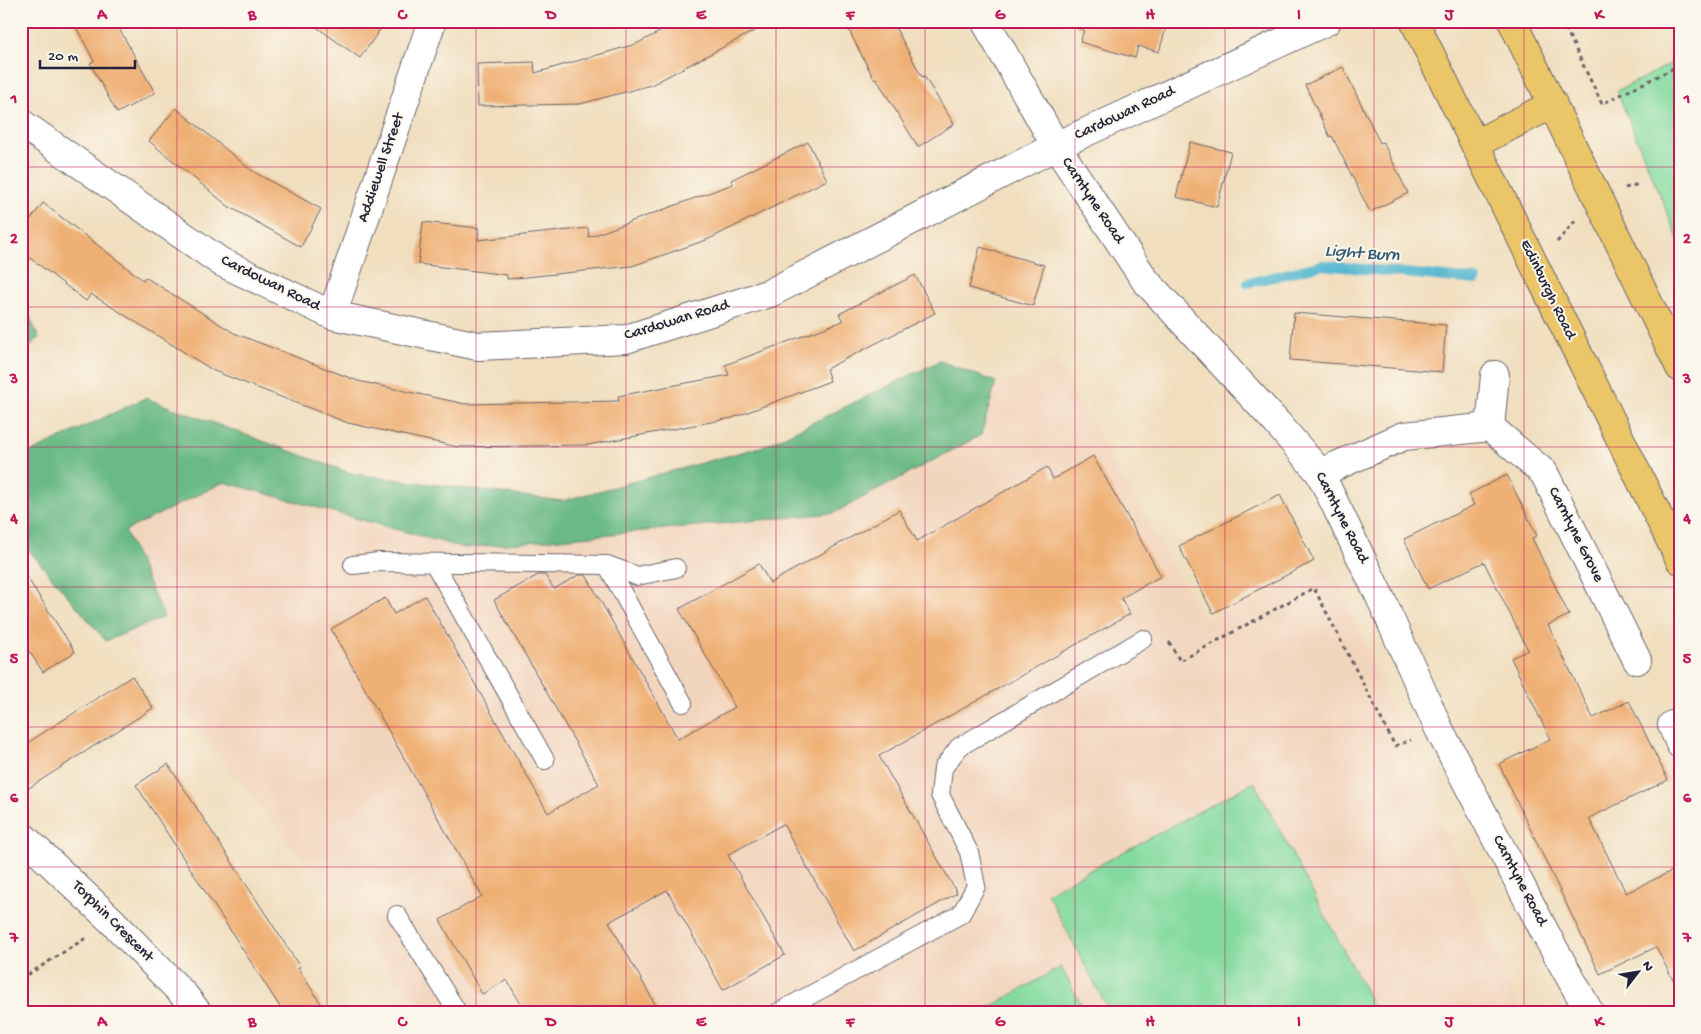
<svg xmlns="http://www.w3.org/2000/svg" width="1701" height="1034" viewBox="0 0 1701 1034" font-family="'Gochi Hand',sans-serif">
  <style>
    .built { fill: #f2d5bd }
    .green { fill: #83da9e; stroke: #527e6c }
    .forest { fill: #6aba85; stroke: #466e60 }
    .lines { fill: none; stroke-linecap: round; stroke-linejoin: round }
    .stream { stroke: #4eb4cd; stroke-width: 10 }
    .building { fill: #efb076 }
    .service-casing { stroke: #6a6469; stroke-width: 20 }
    .minor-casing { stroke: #6a6469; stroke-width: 30 }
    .tertiary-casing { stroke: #6a6469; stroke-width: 30 }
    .primary-casing { stroke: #6a6469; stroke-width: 30 }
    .path { stroke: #6a6469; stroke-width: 3; stroke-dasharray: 4 4; stroke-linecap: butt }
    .service { stroke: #fff; stroke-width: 18 }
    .minor { stroke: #fff; stroke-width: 28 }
    .tertiary { stroke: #fff; stroke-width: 28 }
    .primary { stroke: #eac669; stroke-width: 28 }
    .grid { fill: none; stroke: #c2185b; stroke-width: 1; stroke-opacity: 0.55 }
    .labels { text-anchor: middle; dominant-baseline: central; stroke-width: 4; stroke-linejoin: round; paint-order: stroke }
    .street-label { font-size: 16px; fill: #22223b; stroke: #fbf7ec }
    .water-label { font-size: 18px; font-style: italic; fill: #345c75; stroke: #fbf7ec }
    .neatline { fill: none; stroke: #c2185b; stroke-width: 2 }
    .grid-label { font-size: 16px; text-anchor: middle; font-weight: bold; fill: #c2185b }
  </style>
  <rect width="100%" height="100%" fill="#fbf7ec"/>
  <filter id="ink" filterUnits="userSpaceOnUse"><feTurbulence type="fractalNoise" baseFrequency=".02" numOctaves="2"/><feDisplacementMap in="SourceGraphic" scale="10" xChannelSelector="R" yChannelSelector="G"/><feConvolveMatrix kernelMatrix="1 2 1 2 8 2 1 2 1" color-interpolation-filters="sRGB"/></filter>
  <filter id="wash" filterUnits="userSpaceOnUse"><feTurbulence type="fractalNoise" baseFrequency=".0096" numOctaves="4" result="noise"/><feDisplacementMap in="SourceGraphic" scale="20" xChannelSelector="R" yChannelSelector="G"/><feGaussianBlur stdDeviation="1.12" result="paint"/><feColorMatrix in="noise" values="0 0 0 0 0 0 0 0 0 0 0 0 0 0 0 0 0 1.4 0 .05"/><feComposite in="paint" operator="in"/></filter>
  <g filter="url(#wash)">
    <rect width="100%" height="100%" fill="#f0debe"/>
    <path class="built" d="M1056,360l148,260 127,-54 191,447h-1097l-375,-469 172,-94 216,77 218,-21 287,-93z"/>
    <path class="green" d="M1680,59v185l-63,-153z
      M1254,782l123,231h-267l-63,-120z
      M1061,967l25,46h-107z"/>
    <path class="forest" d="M21,296l18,42 -18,18z
      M940,361l56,21 -15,53 -147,78 -370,35 -240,-66 -99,49 39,86 -58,24 -85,-100v-66l4,-20 120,-57 208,76 209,27 202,-55z"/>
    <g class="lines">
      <path class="stream" d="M1248,283l74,-18 154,15"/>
    </g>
    <g id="blocks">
      <path class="building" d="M73,21h42l40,72 -38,20 -27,-50 4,-2z
        M308,21h78l-26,37z
        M681,21h92l-122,64 -71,19 -102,2 -1,-42 57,-2 1,11 101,-29z
        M844,21h48l30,56 2,-1 30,48 -36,23 -42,-69 -2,1z
        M1077,21h91l-9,31 -21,-6 -3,12 -55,-16 4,-12 -8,-2z
        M1343,67l37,76 3,-1 25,51 -38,19 -38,-76 -2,1 -25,-52z
        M176,108l76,63 69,38 -20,38 -73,-41 -79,-65z
        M808,142l19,38 -118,59 -77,27 -125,13v-4l-89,-11 5,-42 56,6 -1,12 110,-12 1,9 144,-53 -2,-4z
        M1190,142l41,10 -14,55 -41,-10z
        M43,203l100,77 2,-3 89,56 124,48 107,23 154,-3 -1,-5 111,-21 -4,-10 118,-44 -4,-7 76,-39 20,38 -109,56 4,12 -98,37 -144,27 -130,2 -110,-24 -134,-52 -123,-77 -5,7 -65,-50v-19z
        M980,247l64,18 -11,41 -64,-18z
        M1294,313l152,12 -4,47 -152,-12z
        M1093,456l68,120 -40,22 9,16 -251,142 78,137 -103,58 -71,-127 -55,31 57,100 -62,35 -56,-100 -58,32 51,91h-134l-19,-33 -25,14 -42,-74 42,-24 -151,-267 54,-31 9,16 31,-18 123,217 51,-29 -105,-184 44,-25h7l9,14 25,-14h7l92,164 57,-32 -56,-98 80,-45 11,19 129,-73 18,31 130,-74 6,12z
        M1507,475l30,61 -5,2 37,77 -21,10 45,93 36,-17 39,79 -79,38 37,75 54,-26v126l-24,-46 -56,27 -101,-210 51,-25 -39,-81 17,-8 -44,-88 -56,27 -24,-50 70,-34 -5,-11z
        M1280,495l34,66 -101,52 -34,-67z
        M21,568l54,84 -32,20 -22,-33z
        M132,676l21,32 -132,85v-46z
        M168,764l132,203 -2,1 29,45h-43l-148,-228z"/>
    </g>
  </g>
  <g filter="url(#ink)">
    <use href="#blocks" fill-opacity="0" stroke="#6a6469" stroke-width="1"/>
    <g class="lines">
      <defs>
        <path id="service" d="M434,563l111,197
          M353,565l26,-3 228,3 30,11 39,-8
          M607,565l76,138
          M397,915l61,98
          M777,1013l184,-99 15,-28 -7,-34 -29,-57 3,-27 16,-21 184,-108"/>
        <path id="minor" d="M21,123l200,139 111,53 146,31 148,-7 144,-46 286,-147 271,-125
          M332,315l100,-294
          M1490,427l5,-52
          M1320,473l84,-37 86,-9 54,46 93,187
          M1672,725l8,19
          M21,835l91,86 72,74 14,18"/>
        <path id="tertiary" d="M985,21l71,125 89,134 132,143 43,50 61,126 58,130 110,211 41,73"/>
        <path id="primary" d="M1414,21l266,539
          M1512,21l168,347
          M1475,144l78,-40"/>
      </defs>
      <use href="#service" class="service-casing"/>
      <use href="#minor" class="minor-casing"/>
      <use href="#tertiary" class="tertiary-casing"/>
      <use href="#primary" class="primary-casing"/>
      <path class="path" d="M1562,21l40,83 78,-39
        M1625,188l14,-4
        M1557,242l19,-22
        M1169,642l11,19 134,-73 81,158 16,-6
        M21,979l65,-41"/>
      <use href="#service" class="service"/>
      <use href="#minor" class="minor"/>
      <use href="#tertiary" class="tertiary"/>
      <use href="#primary" class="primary"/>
    </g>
  </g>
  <path class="grid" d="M177,21v992M327,21v992M476,21v992M626,21v992M776,21v992M925,21v992M1075,21v992M1225,21v992M1374,21v992M1524,21v992M21,167h1659M21,307h1659M21,447h1659M21,587h1659M21,727h1659M21,867h1659"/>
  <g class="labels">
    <g class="street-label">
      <text transform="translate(1125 114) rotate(-25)">Cardowan Road</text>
      <text transform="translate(382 168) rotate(-71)">Addiewell Street</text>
      <text transform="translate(1092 201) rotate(56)">Carntyne Road</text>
      <text transform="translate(270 284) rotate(26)">Cardowan Road</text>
      <text transform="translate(1547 290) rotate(64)">Edinburgh Road</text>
      <text transform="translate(677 321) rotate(-17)">Cardowan Road</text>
      <text transform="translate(1341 518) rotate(63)">Carntyne Road</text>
      <text transform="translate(1575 535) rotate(63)">Carntyne Grove</text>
      <text transform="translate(1519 881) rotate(62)">Carntyne Road</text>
      <text transform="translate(112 922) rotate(45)">Torphin Crescent</text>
    </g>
    <g class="water-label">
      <text transform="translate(1362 254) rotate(4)">Light Burn</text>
    </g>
  </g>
  <rect width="1701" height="1034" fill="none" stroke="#fbf7ec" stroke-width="55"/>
  <g transform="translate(1638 972) rotate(59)" stroke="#fbf7ec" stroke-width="4" paint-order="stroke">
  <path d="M0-4L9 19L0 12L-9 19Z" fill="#22223b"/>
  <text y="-8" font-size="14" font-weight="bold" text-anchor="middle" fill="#22223b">N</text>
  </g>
  <path d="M40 60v8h95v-8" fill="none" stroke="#22223b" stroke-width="2.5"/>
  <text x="48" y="60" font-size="15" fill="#22223b" stroke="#fbf7ec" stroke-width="4" paint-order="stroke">20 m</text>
  <rect x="28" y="28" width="1646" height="978" class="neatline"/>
  <g class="grid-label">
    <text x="102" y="19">A</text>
    <text x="252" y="19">B</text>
    <text x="402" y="19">C</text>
    <text x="551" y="19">D</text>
    <text x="701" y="19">E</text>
    <text x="850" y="19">F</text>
    <text x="1000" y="19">G</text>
    <text x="1150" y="19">H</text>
    <text x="1299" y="19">I</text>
    <text x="1449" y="19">J</text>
    <text x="1599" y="19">K</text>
    <text x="14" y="103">1</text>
    <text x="1687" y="103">1</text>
    <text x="14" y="243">2</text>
    <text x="1687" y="243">2</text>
    <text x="14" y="383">3</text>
    <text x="1687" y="383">3</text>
    <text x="14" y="523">4</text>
    <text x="1687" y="523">4</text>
    <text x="14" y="663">5</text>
    <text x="1687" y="663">5</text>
    <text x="14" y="802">6</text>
    <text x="1687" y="802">6</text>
    <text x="14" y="942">7</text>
    <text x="1687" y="942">7</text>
    <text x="102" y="1026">A</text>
    <text x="252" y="1026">B</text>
    <text x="402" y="1026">C</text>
    <text x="551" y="1026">D</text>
    <text x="701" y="1026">E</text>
    <text x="850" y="1026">F</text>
    <text x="1000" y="1026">G</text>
    <text x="1150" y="1026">H</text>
    <text x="1299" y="1026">I</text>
    <text x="1449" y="1026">J</text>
    <text x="1599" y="1026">K</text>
  </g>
</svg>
